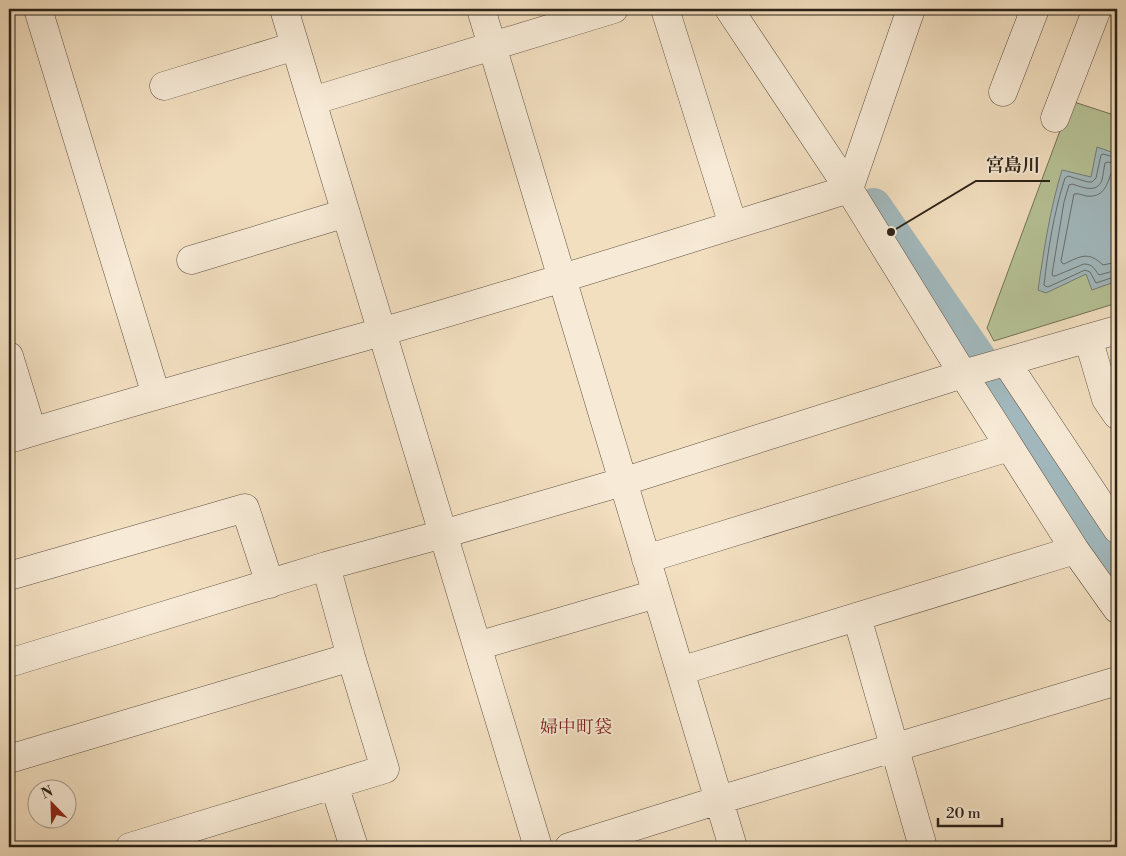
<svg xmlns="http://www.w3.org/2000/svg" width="1126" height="856" viewBox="0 0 1126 856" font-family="'Libre Bodoni','Noto Serif JP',serif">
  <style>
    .green { fill: #b6c296; stroke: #717256 }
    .water { fill: #a2b9be; stroke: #737d7b }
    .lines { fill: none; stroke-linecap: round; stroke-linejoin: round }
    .shore { stroke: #676e6a; stroke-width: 1 }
    .river { stroke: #a2b9be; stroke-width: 38 }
    .minor-casing { stroke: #5e5141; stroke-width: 29 }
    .minor { stroke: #f7ead6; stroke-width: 28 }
    .labels { text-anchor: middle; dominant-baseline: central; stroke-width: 4; stroke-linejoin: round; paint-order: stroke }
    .neighbourhood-label { font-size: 18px; fill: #7a1f14; stroke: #f7ead6 }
    .leader { fill: none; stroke: #2c2217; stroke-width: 2 }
    .callout-dot { fill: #2c2217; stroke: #f7ead6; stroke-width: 2 }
    .callout-label { font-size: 18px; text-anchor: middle; font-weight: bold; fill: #2c2217; stroke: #f7ead6; stroke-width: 4; stroke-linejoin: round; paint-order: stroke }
  </style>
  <rect width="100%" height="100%" fill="#f2dfc0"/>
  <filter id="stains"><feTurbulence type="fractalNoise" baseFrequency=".004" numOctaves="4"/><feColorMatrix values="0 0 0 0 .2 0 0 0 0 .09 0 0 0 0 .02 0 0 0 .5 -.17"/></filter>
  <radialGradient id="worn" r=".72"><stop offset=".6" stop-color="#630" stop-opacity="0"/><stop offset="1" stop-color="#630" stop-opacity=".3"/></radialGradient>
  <path class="green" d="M1071,101l46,15v187l-123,38 -7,-13z"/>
  <path class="water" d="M1097,147l20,7v127l-25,9 -6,-16 -40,19 -8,-3c6,-41 12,-81 24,-120l29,7z"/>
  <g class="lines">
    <path class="shore" d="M1117,158l-14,-4 -2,1 -5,23 -4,4h-4l-20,-6 -3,2c-11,34 -17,71 -21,107l1,1 3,1 37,-17 5,2 6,11 21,-7
      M1117,164l-9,-2 -3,1c-1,5 -2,12 -3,17 -5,14 -20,7 -30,4l-3,1 -5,17 -12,72 1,2h2l29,-12c9,0 10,5 15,11l18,-5
      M1117,172l-6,1c-4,13 -8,25 -25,23 -4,-1 -7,-3 -12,-2l-2,10 -11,57 1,2 2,1c17,-8 24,-13 39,1l14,-3"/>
    <path class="river" d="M873,207l201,292 43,65"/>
    <defs>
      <path id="minor" d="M38,9l118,386
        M284,9l254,838
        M481,9l252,838
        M665,9l68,216
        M729,9l120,180 114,185 112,176 42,59
        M164,86l131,-40
        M1003,92l32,-83
        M312,101l302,-92
        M1055,118l42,-109
        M191,260l155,-47
        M1088,338l18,61 11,16
        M9,356l23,75
        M1006,362l111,167
        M9,439c123,-38 248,-72 372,-107 157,-45 312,-94 468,-143l62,-180
        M646,559l363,-112
        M9,576l236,-68 25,76
        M857,617l66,230
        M477,646l179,-52
        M9,663l317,-97 117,-32 179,-52 341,-108 154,-44
        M680,671l395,-121
        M9,759l342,-102
        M334,785l20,62
        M130,847l255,-78 -34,-112 -25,-91
        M569,847l150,-47 398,-119"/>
    </defs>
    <use href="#minor" class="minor-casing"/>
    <use href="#minor" class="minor"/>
  </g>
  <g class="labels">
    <g class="neighbourhood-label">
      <text x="576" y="727">婦中町袋</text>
    </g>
  </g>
  <path class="leader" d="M891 232L976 181H1050"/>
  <circle class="callout-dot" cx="891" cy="232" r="5"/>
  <g class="callout-label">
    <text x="1013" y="171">宮島川</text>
  </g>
  <rect width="1126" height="856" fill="none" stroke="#f2dfc0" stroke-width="30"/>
  <rect x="10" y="10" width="1106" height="836" fill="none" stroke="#2c2217" stroke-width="2.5"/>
  <rect x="15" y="15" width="1096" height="826" fill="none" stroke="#2c2217"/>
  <g transform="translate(52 804) rotate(337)"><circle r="24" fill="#f7ead6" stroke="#a69a8a"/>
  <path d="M0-4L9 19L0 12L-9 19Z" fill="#8f2418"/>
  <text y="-8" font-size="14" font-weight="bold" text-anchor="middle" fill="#2c2217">N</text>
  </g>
  <path d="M938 818v8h64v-8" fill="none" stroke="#2c2217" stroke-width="2.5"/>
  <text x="946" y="818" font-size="15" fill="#2c2217" stroke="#f7ead6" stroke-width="4" paint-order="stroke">20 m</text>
  <rect width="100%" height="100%" filter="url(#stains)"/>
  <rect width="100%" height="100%" fill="url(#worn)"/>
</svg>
